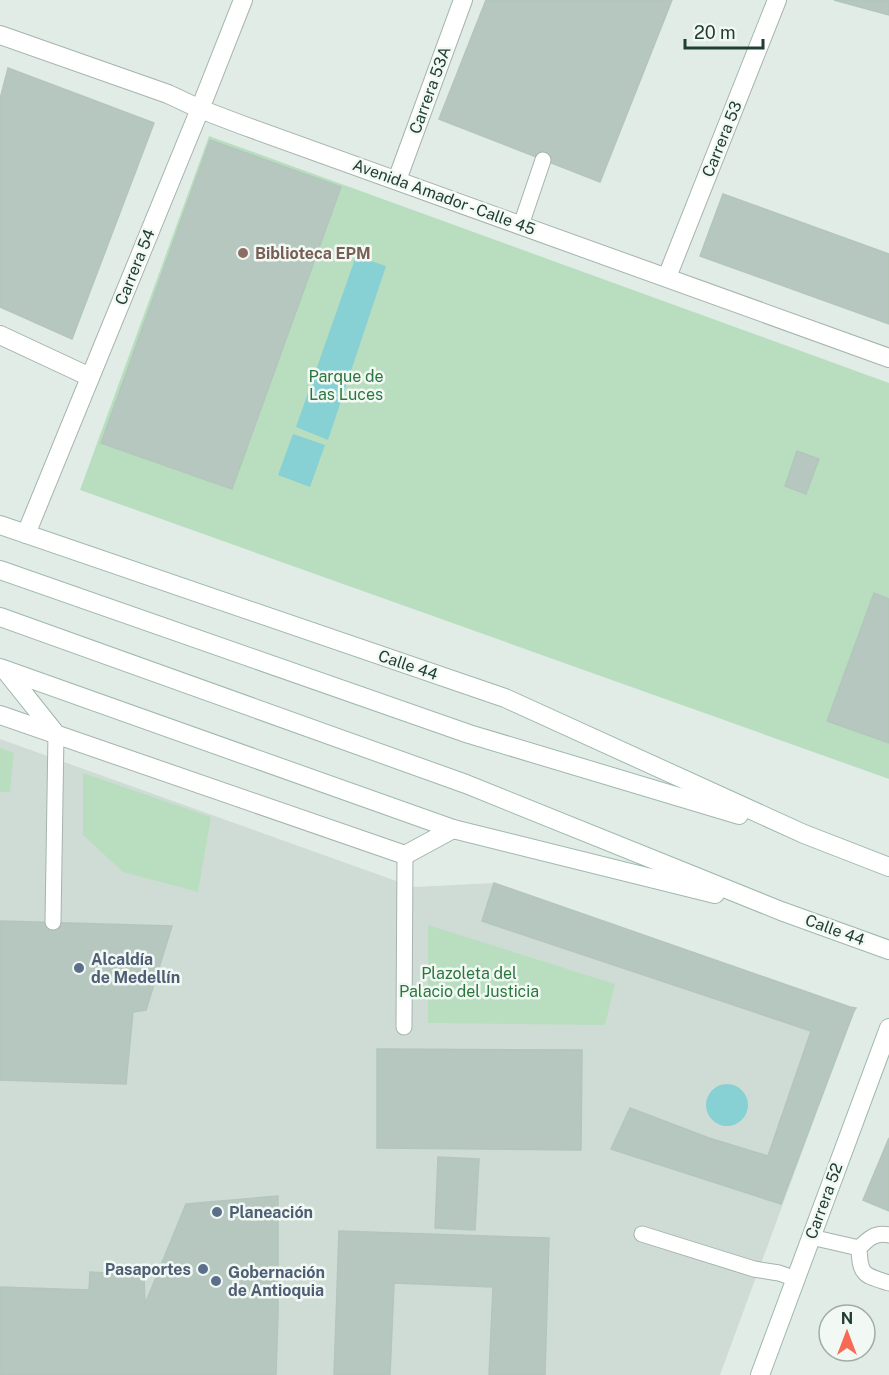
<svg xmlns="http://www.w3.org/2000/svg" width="889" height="1375" viewBox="0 0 889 1375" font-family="'Public Sans',sans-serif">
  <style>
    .built { fill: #cfdcd5 }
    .green { fill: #b9debf }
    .water { fill: #87d0d3 }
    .building { fill: #b6c7bf; stroke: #b3c6bc; stroke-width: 1.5 }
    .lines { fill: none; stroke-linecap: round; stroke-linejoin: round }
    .service-casing { stroke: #a4b4ac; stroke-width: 17 }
    .minor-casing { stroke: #a4b4ac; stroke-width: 20 }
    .tertiary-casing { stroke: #a4b4ac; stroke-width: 20 }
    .secondary-casing { stroke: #9fb8ad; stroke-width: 20 }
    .service { stroke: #fff; stroke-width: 15 }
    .minor { stroke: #fff; stroke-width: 18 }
    .tertiary { stroke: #fff; stroke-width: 18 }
    .secondary { stroke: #fff; stroke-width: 18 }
    .education-dot { fill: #8d6e63; stroke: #f2f9f4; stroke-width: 2 }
    .service-dot { fill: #5c6f8a; stroke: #f2f9f4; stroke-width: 2 }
    .labels { text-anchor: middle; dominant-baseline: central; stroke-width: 5; stroke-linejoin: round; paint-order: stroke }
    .street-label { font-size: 16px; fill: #213e32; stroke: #f2f9f4 }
    .education-label { font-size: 16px; font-weight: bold; fill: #785e54; stroke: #f2f9f4; text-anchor: start }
    .park-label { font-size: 16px; fill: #2a763e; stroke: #f2f9f4 }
    .service-label { font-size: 16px; font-weight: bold; fill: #4e5e75; stroke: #f2f9f4; text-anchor: start }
  </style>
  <rect width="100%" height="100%" fill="#e1ece6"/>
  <path class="built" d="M0,739l413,148 81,-4 360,128 -134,364h-720z"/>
  <path class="green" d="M209,136l680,247v396l-809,-289z
    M0,748l14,5 -4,39h-10z
    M83,773l128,44 -13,75 -75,-20 -40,-37z
    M428,925l187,59 -10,41 -177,-2z"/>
  <path class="water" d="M356,256l30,10 -58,174 -32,-13z
    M293,434l32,11 -15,42 -32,-12z
    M706 1105a21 21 0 1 1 42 0a21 21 0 1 1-42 0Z"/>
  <path class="building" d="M486,0h186l-72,182 -161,-63z
    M834,0h55v15z
    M8,68l146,55 -82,216 -72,-32v-208z
    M210,140l131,47 -109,302 -131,-46z
    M723,194l166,60v70l-189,-68z
    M797,451l22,8 -13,35 -21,-8z
    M874,593l15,6v144l-62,-22z
    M494,883l356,124 6,1 -2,3 -73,193 -170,-55 19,-41 79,30 59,18 43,-125 -329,-110z
    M0,921l172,5 -26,84 -13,2 -7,72 -126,-4z
    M377,1049l205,1 -1,100 -204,-2z
    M889,1138v73l-26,-11z
    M438,1157l41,2 -4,71 -40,-2z
    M278,1196v117l-2,62h-276v-88l89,3 1,-18 54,3 1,29 41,-100z
    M339,1231l210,7 -4,137h-56l4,-88 -99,-4 -4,92h-56z"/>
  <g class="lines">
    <defs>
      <path id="service" d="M521,225l22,-65
        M53,922l3,-188
        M404,1027l1,-172
        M642,1234l112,35 25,4 17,6
        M889,1235c-14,-3 -21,4 -30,13 1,28 5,27 30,35
        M811,1237l48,11"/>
      <path id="minor" d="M397,180l66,-180
        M0,335l90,42
        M0,715l405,140 48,-26"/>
      <path id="tertiary" d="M0,35l168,59 32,15 42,16 647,233
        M667,277l110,-277
        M26,534l174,-425 43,-109"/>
      <path id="secondary" d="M0,525l505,173 299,136 85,33
        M0,570l469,164 270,81
        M0,617l466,167 315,127 108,39
        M0,668l453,161 262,65
        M5,670l51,64
        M760,1375l129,-347"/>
    </defs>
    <use href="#service" class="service-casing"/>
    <use href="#minor" class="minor-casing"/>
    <use href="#tertiary" class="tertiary-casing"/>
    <use href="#secondary" class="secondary-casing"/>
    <use href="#service" class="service"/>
    <use href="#minor" class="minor"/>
    <use href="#tertiary" class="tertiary"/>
    <use href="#secondary" class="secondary"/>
  </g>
  <circle class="education-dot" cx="243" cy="253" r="6"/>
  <g class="service-dot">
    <circle cx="79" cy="968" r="6"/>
    <circle cx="217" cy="1212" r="6"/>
    <circle cx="203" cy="1269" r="6"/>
    <circle cx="216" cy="1281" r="6"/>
  </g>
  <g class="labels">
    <g class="street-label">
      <text transform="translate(430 90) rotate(-70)">Carrera 53A</text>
      <text transform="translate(722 139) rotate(-68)">Carrera 53</text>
      <text transform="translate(444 197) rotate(20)">Avenida Amador - Calle 45</text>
      <text transform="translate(135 267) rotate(-68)">Carrera 54</text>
      <text transform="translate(408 665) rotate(19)">Calle 44</text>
      <text transform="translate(835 930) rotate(20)">Calle 44</text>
      <text transform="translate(824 1201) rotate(-70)">Carrera 52</text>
    </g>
    <g class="education-label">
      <text x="255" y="253">Biblioteca EPM</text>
    </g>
    <g class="park-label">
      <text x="346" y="376">Parque de<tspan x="346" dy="18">Las Luces</tspan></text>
      <text x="469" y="973">Plazoleta del<tspan x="469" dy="18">Palacio del Justicia</tspan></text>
    </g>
    <g class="service-label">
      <text x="91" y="959">Alcaldía<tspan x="91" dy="18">de Medellín</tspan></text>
      <text x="229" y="1212">Planeación</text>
      <text x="191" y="1269" text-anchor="end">Pasaportes</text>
      <text x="228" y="1272">Gobernación<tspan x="228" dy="18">de Antioquia</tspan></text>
    </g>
  </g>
  <g transform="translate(847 1333)"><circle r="28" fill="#f2f9f4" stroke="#9eaea6" stroke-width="1.5"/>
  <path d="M0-4.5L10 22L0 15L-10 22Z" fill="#f66a56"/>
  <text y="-9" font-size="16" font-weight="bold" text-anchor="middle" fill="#213e32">N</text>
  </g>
  <path d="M685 39v9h78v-9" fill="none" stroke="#213e32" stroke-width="3"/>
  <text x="694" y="39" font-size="18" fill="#213e32" stroke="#f2f9f4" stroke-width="4.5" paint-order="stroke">20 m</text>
</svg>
